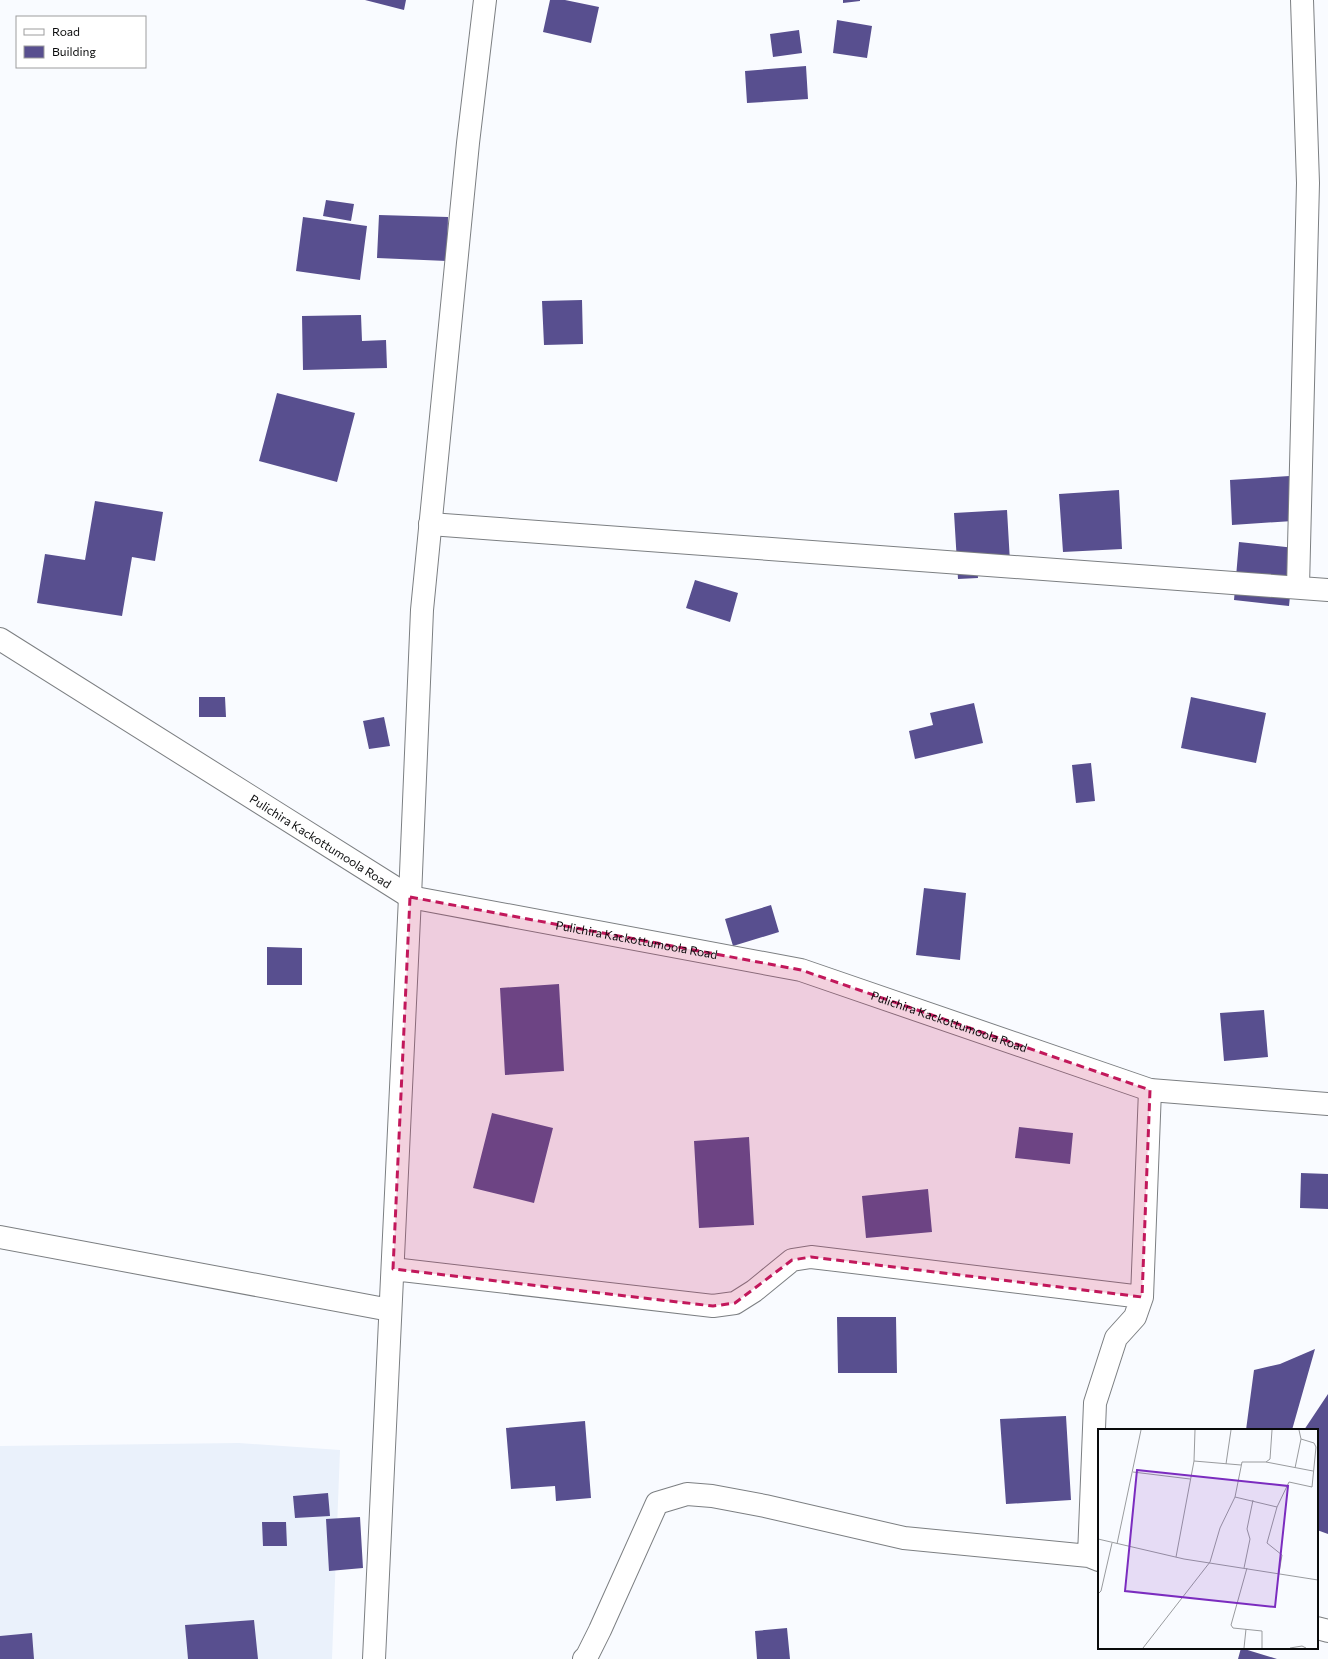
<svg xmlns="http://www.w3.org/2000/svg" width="1328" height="1659" viewBox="0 0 1328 1659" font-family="Commissioner,sans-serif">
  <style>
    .built { fill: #eaf1fb }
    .building { fill: #584f8f }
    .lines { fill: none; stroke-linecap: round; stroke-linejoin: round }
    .street-casing { stroke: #7c7f82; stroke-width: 24 }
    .secondary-casing { stroke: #7c7f82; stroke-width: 24 }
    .street { stroke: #fff; stroke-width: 22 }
    .secondary { stroke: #fff; stroke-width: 22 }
    .marked { fill: #c2185b; fill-opacity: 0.2; stroke: #c2185b; stroke-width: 3; stroke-dasharray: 8 5; stroke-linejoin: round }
    .labels { text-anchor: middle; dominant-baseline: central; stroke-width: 4; stroke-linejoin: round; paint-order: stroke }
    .street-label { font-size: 12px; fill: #0a0b0c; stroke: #fff }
    .inset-road { fill: none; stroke: #999b9e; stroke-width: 1 }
    .view { fill: #7b2cbf; fill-opacity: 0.15; stroke: #7b2cbf; stroke-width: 2 }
    .inset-edge { fill: none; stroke: #0a0b0c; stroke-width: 2 }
  </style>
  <rect width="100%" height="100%" fill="#f9fbff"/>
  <path class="built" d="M239,1443l101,7 -8,209h-332v-213z"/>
  <path class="building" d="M365,0h41l-2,10z
    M550,0h15l34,7 -8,36 -48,-11z
    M843,0h17v1l-17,2z
    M837,20l35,6 -5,32 -34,-5z
    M799,30l3,23 -29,4 -3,-23z
    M806,66l2,33 -61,4 -2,-32z
    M326,200l28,4 -3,17 -28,-5z
    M379,215l69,2 -1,44 -70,-3z
    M303,217l64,9 -7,54 -64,-9z
    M582,300l1,44 -39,1 -2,-44z
    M361,315l1,26 24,-1 1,28 -84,2 -1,-54z
    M277,393l78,20 -18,69 -78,-21z
    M1305,475l3,45 -76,5 -2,-45z
    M1119,490l3,59 -59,3 -4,-58z
    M95,501l68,11 -8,49 -23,-4 -10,59 -85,-13 8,-49 40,6z
    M1007,510l3,52 -33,2 1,14 -20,1 -4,-66z
    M1239,542l56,6 -6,58 -55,-6z
    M695,580l43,13 -8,29 -44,-14z
    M199,697h26l1,20h-27z
    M1191,697l75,16 -10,50 -75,-15z
    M974,703l9,40 -68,16 -6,-28 24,-6 -3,-12z
    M384,717l6,29 -21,3 -6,-28z
    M1091,763l4,38 -19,2 -4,-38z
    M924,888l42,5 -6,67 -44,-5z
    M771,905l8,27 -46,14 -8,-27z
    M267,947l35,1v37h-35z
    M559,984l5,87 -59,4 -5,-87z
    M1264,1010l4,47 -44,4 -4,-48z
    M492,1113l61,15 -19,75 -61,-15z
    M1019,1127l54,6 -3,31 -55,-6z
    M749,1137l5,88 -55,3 -5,-87z
    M1301,1173l27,1v35l-28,-1z
    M928,1189l4,43 -66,6 -4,-42z
    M837,1317h59l1,56h-59z
    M1315,1349l-23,81h-46l8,-60 26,-6z
    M1328,1394v140l-11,-4v-100h-13z
    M1066,1416l5,84 -65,4 -6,-85z
    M585,1421l6,77 -35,3 -1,-15 -44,3 -5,-61z
    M328,1493l2,23 -35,2 -2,-22z
    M360,1517l3,51 -34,3 -3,-52z
    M262,1522h24l1,24h-24z
    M254,1620l4,39h-70l-3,-34z
    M787,1628l3,31h-33l-2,-28z
    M32,1633l2,26h-34v-23z
    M1241,1648l36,11h-39z"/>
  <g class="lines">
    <defs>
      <path id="street" d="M430,524l898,66
        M1298,587l10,-404 -6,-183
        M0,1237l390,73
        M393,1269l320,37 22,-3 19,-12 38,-31 19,-3 331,40
        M1099,1560l-10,-4 6,-153 21,-65 19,-21 7,-20 8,-207
        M1317,1628l11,3
        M374,1659l36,-762
        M584,1659l3,-3 13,-26 57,-127 30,-9 25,2 53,10 139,32 185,18"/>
      <g id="secondary">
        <path id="s1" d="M0,639l410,258 391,73 349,120 178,14"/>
        <path d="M410,897l12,-287 46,-467 17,-143"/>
      </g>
    </defs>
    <use href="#street" class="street-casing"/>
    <use href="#secondary" class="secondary-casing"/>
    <use href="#street" class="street"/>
    <use href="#secondary" class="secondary"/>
  </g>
  <path class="marked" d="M410,897l391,73 349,120 -8,207 -331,-40 -19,3 -57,43 -22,3 -320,-37z"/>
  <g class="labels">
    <g class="street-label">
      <text stroke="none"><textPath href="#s1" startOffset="379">Pulichira Kackottumoola Road</textPath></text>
      <text stroke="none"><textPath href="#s1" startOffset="715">Pulichira Kackottumoola Road</textPath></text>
      <text stroke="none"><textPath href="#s1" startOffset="1039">Pulichira Kackottumoola Road</textPath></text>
    </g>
  </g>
  <g transform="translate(1098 1429)">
    <rect width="220" height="220" fill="#f9fbff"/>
    <path class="inset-road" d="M96,32l47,4M168,33l47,9M128,35l5,-34M197,39l6,-29M35,43l57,7M137,68l42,10 12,-25 23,5 4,-40 -2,-4 -13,-4 -2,-9M179,78l-10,36 15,12 -3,18M0,110l86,20 134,21M19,115l24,-114M78,128l18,-96 1,-31M146,139l6,-29 -3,-10 6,-29M149,139l-16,57 2,3 29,3v17M0,165l3,-3 11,-48M45,219l67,-86 10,-34 15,-31 7,-35h24l4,-3 2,-29M146,219l2,-19M192,219l12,-2 4,2"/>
    <path class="view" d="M39,41l151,16 -13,121 -150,-16z"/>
    <rect width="220" height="220" class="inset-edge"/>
  </g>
  <rect x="16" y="16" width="130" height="52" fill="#ffffff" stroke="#9d9d9e"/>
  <rect x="24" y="29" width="20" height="6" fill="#ffffff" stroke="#9d9d9e"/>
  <text x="52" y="36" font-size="12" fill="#0a0b0c">Road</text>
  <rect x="24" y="46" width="20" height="12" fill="#584f8f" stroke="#9d9d9e"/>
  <text x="52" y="56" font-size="12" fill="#0a0b0c">Building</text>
</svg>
